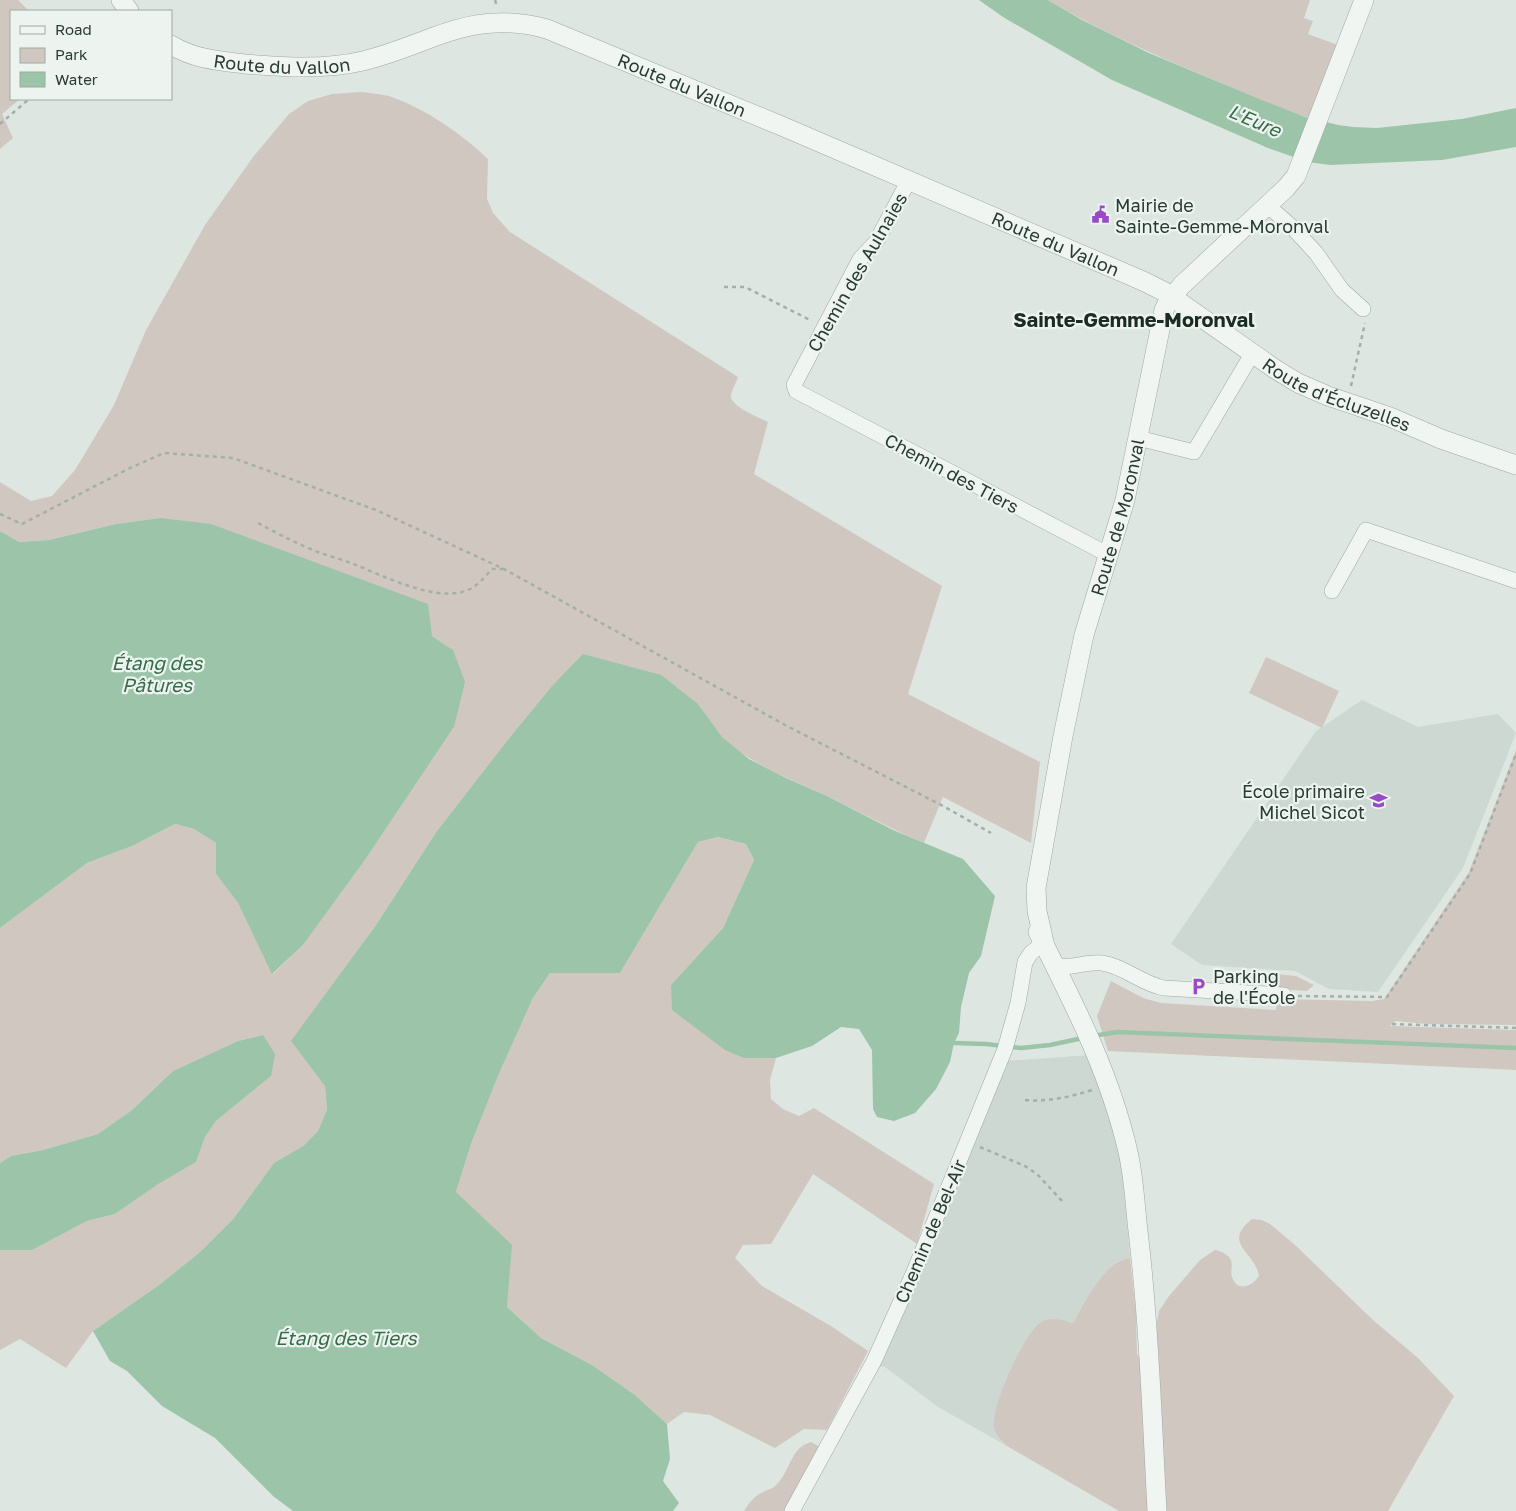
<svg xmlns="http://www.w3.org/2000/svg" width="1516" height="1511" viewBox="0 0 1516 1511" font-family="'Golos Text',sans-serif">
  <style>
    .built { fill: #ccd8d1 }
    .green { fill: #d0c8c0 }
    .water { fill: #9bc4a8 }
    .lines { fill: none; stroke-linecap: round; stroke-linejoin: round }
    .stream { stroke: #9bc4a8; stroke-width: 4.5 }
    .minor-casing { stroke: #9ca9a2; stroke-width: 16 }
    .tertiary-casing { stroke: #9ca9a2; stroke-width: 20 }
    .path { stroke: #a4afa9; stroke-width: 2.5; stroke-dasharray: 4 4; stroke-linecap: butt }
    .minor { stroke: #f0f5f2; stroke-width: 15 }
    .tertiary { stroke: #f0f5f2; stroke-width: 19 }
    .labels { text-anchor: middle; dominant-baseline: central; stroke-width: 4.5; stroke-linejoin: round; paint-order: stroke }
    .street-label { font-size: 18px; fill: #283c31; stroke: #edf4f0 }
    .poi-label { font-size: 18px; fill: #283c31; stroke: #edf4f0; text-anchor: start }
    .water-label { font-size: 19px; font-style: italic; fill: #366c49; stroke: #edf4f0 }
    .quarter-label { font-size: 20px; font-weight: bold; fill: #1b2c23; stroke: #edf4f0 }
  </style>
  <rect width="100%" height="100%" fill="#dee6e1"/>
  <path class="built" d="M1362,700l56,27 80,-13 18,19 -53,135 -85,124 -49,-3 -34,-18 -93,-6 -31,-21 145,-213z
    M1091,1055l26,84 6,41 7,78 -6,1 -7,3 -12,12 -15,21 -17,28 -6,-2 -53,41 -9,21 -9,30 -2,12 6,15 7,6 -69,-39 -53,-40 -7,-1 126,-305z"/>
  <path class="green" d="M0,0h18l11,11h-18v88h9l-18,15 11,24 -13,11z
    M1048,0h262l-6,18 9,3 -5,13 30,11 -28,73c-31,-8 -60,-23 -89,-35 -59,-25 -118,-50 -173,-83z
    M361,92c9,1 19,2 28,4 35,12 72,37 99,63l-1,40 6,14 17,19 228,145c-2,6 -6,13 -7,18 -2,11 29,23 37,27l-14,52 188,112 -34,108 132,68 -9,81 -88,-46 -19,46c-33,-14 -64,-31 -97,-47 -36,-17 -74,-30 -104,-58 -9,-9 -17,-23 -25,-34l-263,130 -59,91 -50,69 -1,92 2,25 -9,20 -15,15 -29,17 -40,55 -34,34 -41,33 -66,46 -27,37 -46,-29 -20,11v-100h32l55,-29 28,-7 42,-29 39,-23 9,-25 11,-16 55,-45 -8,-41 -25,6 -65,30 -41,39 -34,24 -55,16 -32,6 -11,7v-235l87,-65 45,-17 43,-22 19,5 22,14v31l22,29 35,71 30,-29 62,-85 89,-133 -1,-77 -21,-14 -272,-118 -44,6 -67,16 -30,2 -19,-11v-49l31,19 21,-5 23,-26 39,-65 32,-75 59,-105 48,-68 36,-43 19,-13 24,-7z
    M1266,657l73,34 -17,37 -73,-35z
    M1516,750v275l-89,-1 -31,-3 -6,5 126,4v40l-408,-19 -11,-35 14,-35 32,17 18,5 115,7 1,-11 95,2 12,-2 85,-127z
    M718,837l28,7 8,16 -31,68 -52,57 73,73h32l-6,22 1,19 12,10 16,7 15,-8 120,76 -17,60 -104,-70 -42,70 -28,1 -8,13 27,28 69,40 37,25 -41,79 -23,-1 -29,19 -65,-33 -26,-3 -17,12 -32,-29 -43,-30 -51,-27 -34,-31 1,-23 -52,-92 15,-48 27,-68 35,-78 17,-25h70l78,-131z
    M1258,972l38,4 18,9 -7,6 -29,-2 1,-10 -23,-3z
    M1252,1219l10,1 8,4 24,20 79,76 45,38 36,38 -66,115h-269l-112,-65c-6,-5 -11,-11 -13,-19 -3,-20 29,-92 46,-104 11,-7 22,-3 33,0 12,-20 32,-63 57,-65l6,55 1,40 4,10 15,-35 3,-17 10,-15 31,-36 15,-10c6,1 13,4 16,10 2,6 -1,12 1,17 5,16 21,9 27,-1 -4,-25 -38,-32 -7,-57z
    M811,1442l7,4v5l-32,60h-42c5,-8 10,-15 19,-19 6,-3 10,-3 14,-8 13,-13 14,-37 34,-42z"/>
  <path class="water" d="M979,0h69l34,20 67,33 115,48 41,16 33,8 15,2 24,1 85,-9 54,-11v39l-74,13 -112,5 -22,-3 -40,-14 -156,-68 -109,-63z
    M160,518l51,6 217,80 4,32 21,14 12,32 -11,45 -89,133 -62,85 -31,29 -34,-71 -22,-29v-31l-22,-14 -19,-5 -43,22 -45,17 -87,65v-397l19,11 30,-2 67,-16z
    M583,654l78,21 37,29 24,33 27,22 37,19 41,18 66,34 70,29 32,37 -14,60 -12,17 -8,34 -2,26 -5,10 -4,19 -14,27 -21,24 -21,8 -17,-4 -4,-8 -1,-59 -13,-21 -18,-2 -29,19 -36,12h-32l-19,-8 -53,-40 -1,-25 52,-57 31,-68 -8,-16 -28,-7 -20,5 -78,131h-70l-17,25 -35,78 -27,68 -15,48 56,53 -5,62 34,31 51,27 43,30 32,29 3,35 -7,22 16,22 -6,8h-380l-20,-15 -58,-58 -53,-32 -35,-35 -17,-10 -17,-30 66,-46 41,-33 34,-34 40,-55 29,-17 15,-15 9,-21 -2,-24 -34,-45 85,-116 59,-91 72,-93 46,-56z
    M263,1035l12,19 -4,22 -55,45 -11,16 -9,25 -39,23 -42,29 -28,7 -55,29h-32v-87l11,-7 32,-6 55,-16 34,-24 41,-39 65,-30z"/>
  <g class="lines">
    <path class="stream" d="M1093,1036l24,-4 399,16
      M954,1043l32,1 35,4 29,-3 33,-7"/>
    <defs>
      <path id="minor" d="M909,180l-33,62 -16,17 -66,126 2,6 313,164
        M1266,204l26,23 24,26 26,37 21,19
        M1138,438l56,14 58,-98
        M1332,591l34,-61 150,51
        M1055,965c15,5 31,-4 47,-2 22,3 40,21 62,25l120,7
        M792,1511l82,-150 39,-87 92,-225 13,-46 7,-41 6,-9 13,-11"/>
      <g id="tertiary">
        <path d="M121,0l8,11"/>
        <path id="s1" d="M171,45c23,14 48,16 74,19 39,3 79,6 118,-3 69,-17 108,-53 184,-32l237,98 359,154 22,11 110,77 23,14 30,13 62,21 51,22 75,26"/>
        <path d="M1038,932c36,72 72,141 90,220 6,26 7,53 10,79 11,93 14,187 19,280"/>
        <path id="s2" d="M1044,942l-7,-31 -1,-23 27,-152 21,-101 41,-135 39,-190 4,-8 14,-17 104,-97 10,-12 68,-176"/>
      </g>
    </defs>
    <use href="#minor" class="minor-casing"/>
    <use href="#tertiary" class="tertiary-casing"/>
    <path class="path" d="M495,0l2,6
      M0,124l29,-25
      M724,287h21l67,34
      M1351,386l14,-63
      M0,514l22,10 106,-55 36,-16 69,5 143,52 128,59 281,156 158,81 48,27
      M258,523c18,10 36,19 55,27 14,6 29,9 43,15 27,11 76,35 106,27 13,-3 21,-13 30,-23h11
      M1298,996l89,1 83,-123 46,-120
      M1392,1024l124,4
      M1025,1100c24,2 44,-3 67,-10
      M980,1147l45,19 12,8 26,28"/>
    <use href="#minor" class="minor"/>
    <use href="#tertiary" class="tertiary"/>
  </g>
  <defs>
    <symbol id="civic-bare" viewBox="-9 -9 18 18"><path d="M-.6-6.5H3V-4.5H.6V-3L4-1V1h2V6H-6V1h2V-1L-.6-3ZM-1.2 2.5V6h2.4V2.5Z" fill="#984bc3" stroke="#edf4f0" stroke-width="2.5" paint-order="stroke"/></symbol>
    <symbol id="school-bare" viewBox="-9 -9 18 18"><path d="M0-5L7-2L0 1L-7-2ZM-4 1L0 2.5L4 1V4Q0 6-4 4Z" fill="#984bc3" stroke="#edf4f0" stroke-width="2.5" paint-order="stroke"/></symbol>
    <symbol id="parking-bare" viewBox="-9 -9 18 18"><path d="M-3.5-5.5H1a3.5 3.5 0 0 1 0 7H-1V5.5H-3.5ZM-1-3.4V-.6H.8a1.4 1.4 0 0 0 0-2.8Z" fill="#984bc3" stroke="#edf4f0" stroke-width="2.5" paint-order="stroke"/></symbol>
  </defs>
  <g fill-rule="evenodd">
    <use href="#civic-bare" x="1088" y="202" width="25" height="25"/>
    <use href="#school-bare" x="1366" y="788" width="25" height="25"/>
    <use href="#parking-bare" x="1186" y="974" width="25" height="25"/>
  </g>
  <g class="labels">
    <g class="street-label">
      <text stroke="none"><textPath href="#s1" startOffset="114">Route du Vallon</textPath></text>
      <text stroke="none"><textPath href="#s1" startOffset="532">Route du Vallon</textPath></text>
      <text stroke="none"><textPath href="#s1" startOffset="938">Route du Vallon</textPath></text>
      <text transform="translate(857 272) rotate(-60)">Chemin des Aulnaies</text>
      <text stroke="none"><textPath href="#s1" startOffset="1259">Route d'Écluzelles</textPath></text>
      <text transform="translate(952 473) rotate(28)">Chemin des Tiers</text>
      <text stroke="none"><textPath href="#s2" startOffset="435">Route de Moronval</textPath></text>
      <text transform="translate(930 1231) rotate(-67)">Chemin de Bel-Air</text>
    </g>
    <g class="poi-label">
      <text x="1115" y="205">Mairie de<tspan x="1115" dy="21">Sainte-Gemme-Moronval</tspan></text>
      <text x="1365" y="791" text-anchor="end">École primaire<tspan x="1365" dy="21">Michel Sicot</tspan></text>
      <text x="1213" y="976">Parking<tspan x="1213" dy="21">de l'École</tspan></text>
    </g>
    <g class="water-label">
      <text transform="translate(1255 120) rotate(23)">L'Eure</text>
      <text x="157" y="662">Étang des<tspan x="157" dy="22">Pâtures</tspan></text>
      <text x="346" y="1337">Étang des Tiers</text>
    </g>
    <g class="quarter-label">
      <text x="1134" y="319">Sainte-Gemme-Moronval</text>
    </g>
  </g>
  <rect x="10" y="10" width="162" height="90" fill="#edf4f0" stroke="#9eaaa4"/>
  <rect x="20" y="26" width="25" height="8" fill="#f0f5f2" stroke="#9eaaa4"/>
  <text x="55" y="35" font-size="15" fill="#283c31">Road</text>
  <rect x="20" y="48" width="25" height="15" fill="#d0c8c0" stroke="#9eaaa4"/>
  <text x="55" y="60" font-size="15" fill="#283c31">Park</text>
  <rect x="20" y="72" width="25" height="15" fill="#9bc4a8" stroke="#9eaaa4"/>
  <text x="55" y="85" font-size="15" fill="#283c31">Water</text>
</svg>
